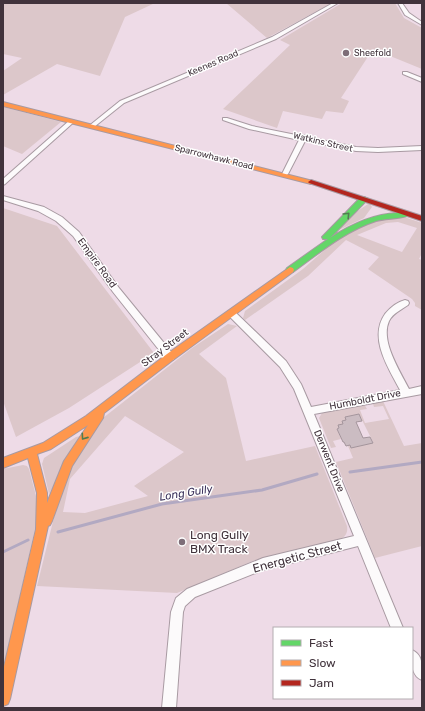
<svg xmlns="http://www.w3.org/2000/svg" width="425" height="711" viewBox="0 0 425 711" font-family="Rubik,sans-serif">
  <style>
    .green { fill: #dcc7ca; fill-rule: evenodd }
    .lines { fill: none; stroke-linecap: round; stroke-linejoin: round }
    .stream { stroke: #b2a9c2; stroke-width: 3 }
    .building { fill: #cbbcc2; stroke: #a4959c }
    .street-casing { stroke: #a89aa2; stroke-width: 2 }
    .fast-casing { stroke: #a89aa2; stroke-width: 2 }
    .slow-casing { stroke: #a89aa2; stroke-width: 2 }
    .jam-casing { stroke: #a89aa2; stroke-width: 2 }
    .street { fill: #fcfafb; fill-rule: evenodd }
    .fast { fill: #63d668; fill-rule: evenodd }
    .slow { fill: #ff974d; fill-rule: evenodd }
    .jam { fill: #b3261e; fill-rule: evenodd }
    .oneway { stroke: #507c50 }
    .poi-dot { fill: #7e6e78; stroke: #fff; stroke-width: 1.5 }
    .labels { text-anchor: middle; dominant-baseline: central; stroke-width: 3; stroke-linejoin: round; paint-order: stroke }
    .far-poi-label { font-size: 9px; fill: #41333c; stroke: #fff; text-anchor: start }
    .far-street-label { font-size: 9px; fill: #41333c; stroke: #fff }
    .street-label { font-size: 10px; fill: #41333c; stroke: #fff }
    .water-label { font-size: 11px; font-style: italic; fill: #382e58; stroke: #fff }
    .near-poi-label { font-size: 12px; fill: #41333c; stroke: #fff; text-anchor: start }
    .near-street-label { font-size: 12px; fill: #41333c; stroke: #fff }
  </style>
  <rect width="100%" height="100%" fill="#eedbe7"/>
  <path class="green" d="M3,3h152l-30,14 -25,59 -43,-12 -54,31v-24l19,-13 -19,-4z
    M226,3h106l-65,35z
    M342,3h53l9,15 18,10v41l-49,-20 -32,49 8,3 -6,12 -17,-2 -4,8 -39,-8 -6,17 -54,-19 67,-64 -10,-5z
    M3,107l58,15 -39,32 -19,-8z
    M368,204h2l2,3 -8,11 -25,12 17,-18z
    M3,208l54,18 97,127 -85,55 -53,29 -13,-36z
    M391,216l13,1 18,6v30l-3,6 3,1v50l-7,-4v-3l-3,-4 -44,-30 11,-12 -33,-17 -38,36 -63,44 -2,-2 2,-7 58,-42 33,-29 21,-13 20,-7zM398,222l19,6 -15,24 -45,-17 29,-12z
    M228,324l9,2 -38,28 27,24 20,83 69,-15 32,80c1,6 -1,11 -7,13l-82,20 -81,34 -140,-7 26,-105 40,-63 89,-70zM125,416l59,36 -50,34 14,10 -63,17 -22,-1 7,-33z
    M383,401l21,45 18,-3v103l-47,12 -39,-96 17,-4 -5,-12 2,-1 1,3 22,-6 -14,-28 -14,3 1,3 -4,1 1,3 -6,5 4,10 -8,2 3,6 -5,1 -12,-30 3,-5 5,-2 37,-7 3,5 -7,1 5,13 24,-4 -6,-13 -9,1 -1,-3z
    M80,436l-31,58 -7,-30 2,-6 32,-21z
    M23,465l4,1 2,3 7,27v28l-33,147v-202z"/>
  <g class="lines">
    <path class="stream" d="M350,472l72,-10
      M58,532l104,-28 100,-14 55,-16
      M3,552l25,-12"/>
  </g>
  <path class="building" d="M359,414l3,7 -6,1 7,16 7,-1 3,6 -22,5 -1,-3 -4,1 -2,-4h-1l-6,-13 2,-1 -1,-3 5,-1 -1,-3 4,-1 -1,-3z"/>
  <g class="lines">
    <defs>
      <path id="street" d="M333,3h5l-62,36 -152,64 -30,24 -5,-1 31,-25 152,-64z
        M398,3h4l7,10 13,9v3l-17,-10z
        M403,72h4l15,6v4l-19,-8z
        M223,118h4l25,8 49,10 3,-1 3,2 49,10 22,1 44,-2v4l-44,2 -22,-1 -51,-10 -17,33 -3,2 -3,-2 17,-34 -50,-11 -26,-9z
        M70,120l5,1 -70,63 -2,1v-6z
        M3,196l41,11 18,10 17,15 40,56 54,66 2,3 -2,3h-6l-54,-68 -40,-56 -17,-15 -18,-10 -35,-11z
        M405,300l3,1 1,2 -1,2c-7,5 -15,8 -19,16 -9,20 11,50 20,68l13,-3v8l-108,20 89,214h-12l-33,-82 -95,24 -68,27 -10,9 -2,6 -7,96h-14l9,-96 5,-14 11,-9 76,-31 91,-22 -60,-147 -14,-22 -51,-51 -1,-2 1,-2h6l51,49 15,23 10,23 89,-17c-11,-21 -32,-52 -15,-76 5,-6 12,-12 20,-14z
        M412,650c12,5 10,19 10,30 -12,-5 -10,-19 -10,-30z"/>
      <path id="fast" d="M361,197h3l4,2 -38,39c20,-13 42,-24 67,-25 5,-1 11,-2 15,1 -6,5 -27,4 -36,7 -31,10 -57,32 -83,51h-6l-1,-2 1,-2 41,-29h-5l-1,-2z"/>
      <path id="slow" d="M3,102l310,79 1,1 -3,2 -308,-78z
        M290,267l3,1 1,2 -1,2 -120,88 -69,53 -1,5 -31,48 -20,55 -2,4 -2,1 -38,173 -2,5 -5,2v-35l33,-142 1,-36 -9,-35 -25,10v-10l40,-15 43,-27 81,-62zM88,425l-24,36 -17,42v-10l-10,-39 14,-5z"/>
      <path id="jam" d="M311,180l111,36v5l-113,-38 -1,-1z"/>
    </defs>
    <use href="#street" class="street-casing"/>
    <use href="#fast" class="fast-casing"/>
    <use href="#slow" class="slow-casing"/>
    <use href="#jam" class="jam-casing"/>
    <use href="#street" class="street"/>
    <use href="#fast" class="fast"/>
    <use href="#slow" class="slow"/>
    <use href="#jam" class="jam"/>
  </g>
  <defs><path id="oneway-chevron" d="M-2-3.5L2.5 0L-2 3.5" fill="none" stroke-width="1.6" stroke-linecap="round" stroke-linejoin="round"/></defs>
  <g class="oneway">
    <use href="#oneway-chevron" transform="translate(347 215) rotate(-46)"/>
    <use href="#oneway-chevron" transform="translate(84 437) rotate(125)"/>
  </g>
  <g class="poi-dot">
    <circle cx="346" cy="53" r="4"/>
    <circle cx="182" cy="542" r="4"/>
  </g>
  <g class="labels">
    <g class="far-poi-label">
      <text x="354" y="53">Sheefold</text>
    </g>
    <g class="far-street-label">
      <text transform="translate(213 63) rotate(-23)">Keenes Road</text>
      <text transform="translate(323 142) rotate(13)">Watkins Street</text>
      <text transform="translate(214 157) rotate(14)">Sparrowhawk Road</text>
    </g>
    <g class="street-label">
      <text transform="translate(97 263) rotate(54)">Empire Road</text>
      <text transform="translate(165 348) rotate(-37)">Stray Street</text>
      <text transform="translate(365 400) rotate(-11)">Humboldt Drive</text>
      <text transform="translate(329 461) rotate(68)">Derwent Drive</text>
    </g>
    <g class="water-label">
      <text transform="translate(186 493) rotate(-9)">Long Gully</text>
    </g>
    <g class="near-poi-label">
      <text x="190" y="535">Long Gully<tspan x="190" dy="14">BMX Track</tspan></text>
    </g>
    <g class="near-street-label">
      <text transform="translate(297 557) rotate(-15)">Energetic Street</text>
    </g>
  </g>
  <rect width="425" height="711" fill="none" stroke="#41333c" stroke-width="8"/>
  <rect x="273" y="627" width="140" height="72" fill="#ffffff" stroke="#b3adb1"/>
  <rect x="281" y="640" width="20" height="6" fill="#63d668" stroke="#b3adb1"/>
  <text x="309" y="647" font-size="12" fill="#41333c">Fast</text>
  <rect x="281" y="660" width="20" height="6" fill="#ff974d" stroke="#b3adb1"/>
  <text x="309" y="667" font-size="12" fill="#41333c">Slow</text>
  <rect x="281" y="680" width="20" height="6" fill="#b3261e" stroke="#b3adb1"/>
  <text x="309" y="687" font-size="12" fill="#41333c">Jam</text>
</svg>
